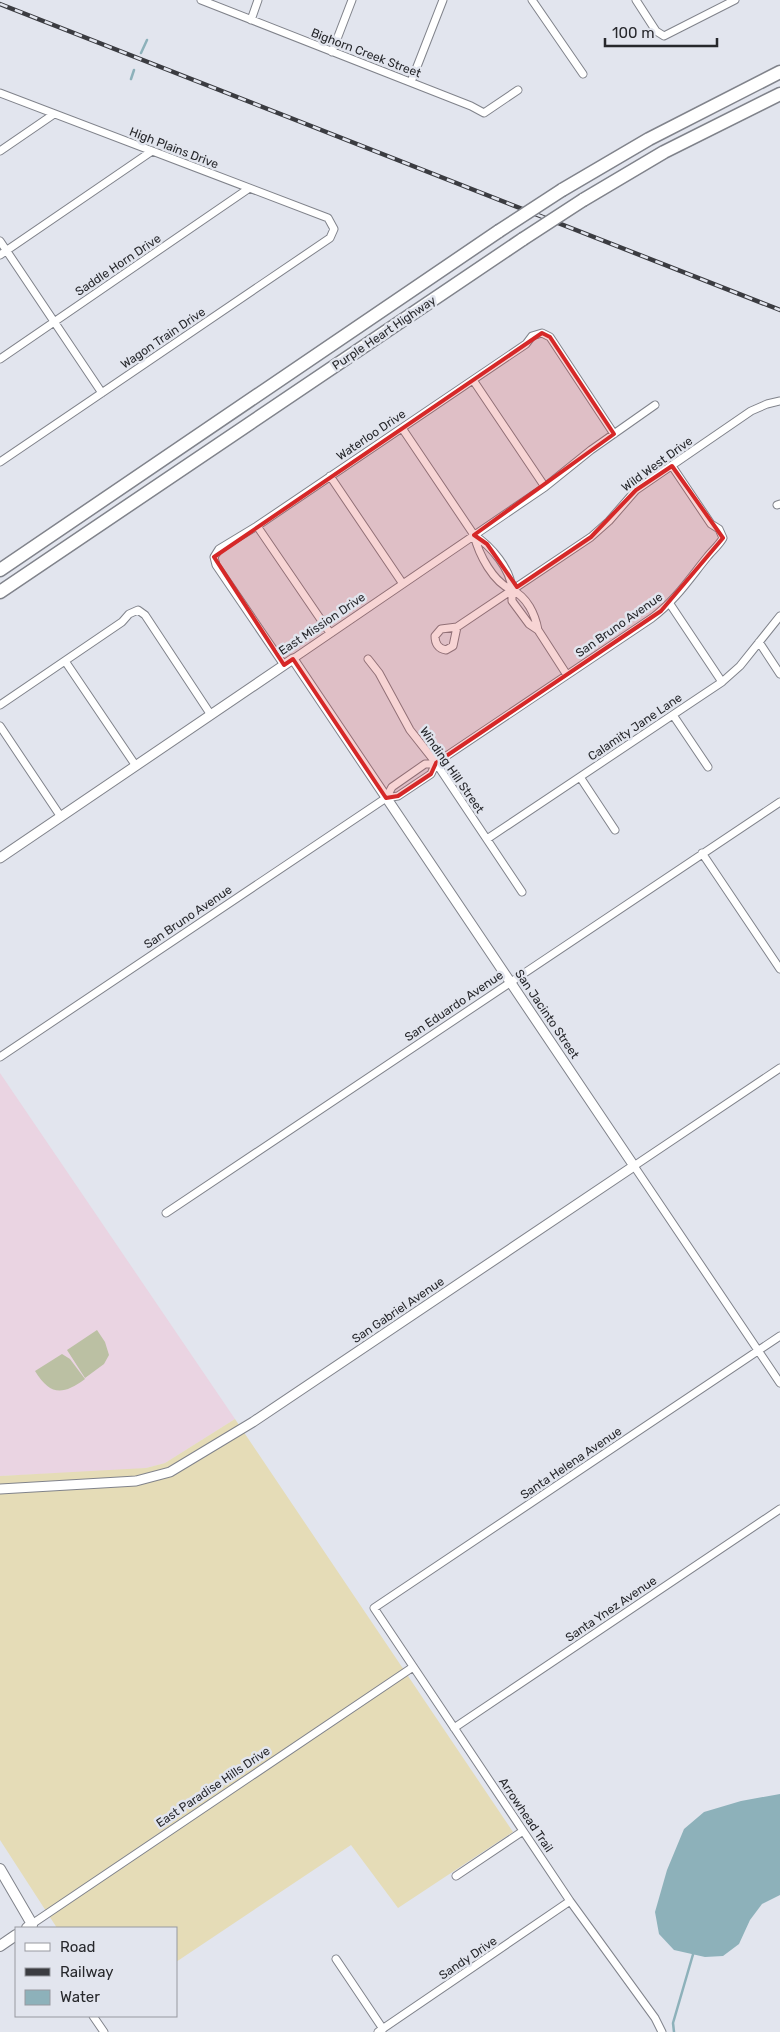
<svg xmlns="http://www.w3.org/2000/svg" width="780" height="2032" viewBox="0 0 780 2032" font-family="Rubik,sans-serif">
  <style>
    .education { fill: #ead4e2 }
    .green { fill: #bbc0a3 }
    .sand { fill: #e5dcb7 }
    .water { fill: #8db1ba }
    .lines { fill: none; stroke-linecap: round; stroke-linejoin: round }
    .stream { stroke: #8db1ba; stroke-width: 2.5 }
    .minor-casing { stroke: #80838b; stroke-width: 9 }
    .tertiary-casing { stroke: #80838b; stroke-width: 11 }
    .secondary-casing { stroke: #80838b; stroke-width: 12 }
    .motorway-casing { stroke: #80838b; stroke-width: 15 }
    .minor { stroke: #fff; stroke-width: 7 }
    .tertiary { stroke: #fff; stroke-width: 9 }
    .secondary { stroke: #fff; stroke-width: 10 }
    .motorway { stroke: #fff; stroke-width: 12 }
    .rail-casing { stroke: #3b3c41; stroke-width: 4.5 }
    .rail { stroke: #e2e5ee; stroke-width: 2.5; stroke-dasharray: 8; stroke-linecap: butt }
    .motorway-bridge-casing { stroke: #80838b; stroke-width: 15; stroke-linecap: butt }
    .motorway-bridge { stroke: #fff; stroke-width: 12 }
    .marked { fill: #d62828; fill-opacity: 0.2; stroke: #d62828; stroke-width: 4; stroke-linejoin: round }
    .labels { text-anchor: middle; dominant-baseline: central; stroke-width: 5; stroke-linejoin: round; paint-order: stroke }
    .street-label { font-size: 12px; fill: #27282c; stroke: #e2e5ee }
  </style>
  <rect width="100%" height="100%" fill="#e2e5ee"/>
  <path class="education" d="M0,1073l235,346 -70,44 -19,5 -19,2 -127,6z"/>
  <path class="green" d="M97,1330l8,12 4,13 -5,9 -19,14 -18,-28z
    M62,1354l8,5 15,20c-23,17 -35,16 -50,-8z"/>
  <path class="sand" d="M235,1419l278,413 -115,76 -47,-63 -175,117v-34h-119l-57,-88v-364l146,-8 19,-5z"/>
  <path class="water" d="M780,1794v101l-18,9 -12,16 -11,24 -16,12 -18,1 -31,-7 -15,-16 -4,-22 12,-42 17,-41 20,-17 37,-11z"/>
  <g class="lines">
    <path class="stream" d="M141,53l6,-13
      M131,79l3,-9
      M674,2032l-1,-9 21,-72"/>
    <defs>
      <path id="minor" d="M201,0l270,106 13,7 34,-23
        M532,0l51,74
        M636,0l20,31 8,5 71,-36
        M251,20l7,-20
        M332,52l20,-52
        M411,82l32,-82
        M0,93l328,125 6,11 -4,9 -330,224
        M0,151l54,-37
        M0,241l102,152
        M0,255l152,-104
        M0,359l248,-170
        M473,380l72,107
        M402,428l72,107c5,20 19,47 38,55v11l17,23 9,6 29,45
        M330,476l73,108
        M777,505l3,-1
        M257,526l73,107
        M474,535c17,11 37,34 38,55 15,7 23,24 26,40
        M670,604l52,78
        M457,627l-4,19 -7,4c-8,-1 -11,-7 -11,-14l6,-7 16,-2 134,-90 18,-16 27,-31 115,-79 16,-7 13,-3
        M759,642l21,32
        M293,659l252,-172 46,-37 64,-45
        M368,659l11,14 31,57 26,33 86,129
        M65,661l71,105
        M284,665l-68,-100 -2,-8 5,-8 38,-23 269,-182 6,-8 10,-3 8,4 64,97
        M0,705l122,-83 7,-8 9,-4 7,5 66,100
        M673,715l35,52
        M0,726l61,91
        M580,777l35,53
        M386,798l6,-11 33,-23 11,-1 216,-145c24,-18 38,-40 56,-62 6,-7 11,-11 15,-18l-4,-9 -8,-5 -39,-58
        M487,839l235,-157 18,-16 40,-50
        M702,853l78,116
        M0,1057l386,-259 12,-2 33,-22 5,-11
        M780,1068l-146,98 146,217
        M166,1213l614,-411
        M454,1728l326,-219
        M456,1876l67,-45
        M33,1926l-1,-2 381,-257
        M336,1959l47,70
        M93,2016l11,16
        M378,2032l192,-131
        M662,2032l-7,-14 -85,-117 -196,-293 406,-272"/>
      <path id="tertiary" d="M0,858l293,-199 341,507 -381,256 -83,50 -34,9 -136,8"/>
      <path id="secondary" d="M0,1869l32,55 -5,4
        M0,1946l16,-11"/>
      <path id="motorway" d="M562,190l87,-51 131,-67
        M583,200l81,-48 116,-58
        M0,570l499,-339
        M0,592l523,-353"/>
    </defs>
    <use href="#minor" class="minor-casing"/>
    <use href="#tertiary" class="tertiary-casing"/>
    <use href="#secondary" class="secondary-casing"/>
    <use href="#motorway" class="motorway-casing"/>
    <use href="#minor" class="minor"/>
    <use href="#tertiary" class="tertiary"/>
    <use href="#secondary" class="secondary"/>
    <use href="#motorway" class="motorway"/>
    <defs>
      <path id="rail" d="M0,4l780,306"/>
    </defs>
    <use href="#rail" class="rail-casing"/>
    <use href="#rail" class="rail"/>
    <defs>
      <path id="motorway-bridge" d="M499,231l63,-41
        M523,239l60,-39"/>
    </defs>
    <use href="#motorway-bridge" class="motorway-bridge-casing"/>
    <use href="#motorway-bridge" class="motorway-bridge"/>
  </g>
  <path class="marked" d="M542,333l8,4 64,97 -140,101 13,9 30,43 74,-50 45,-47 36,-24 51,72 -62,73 -225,152 -5,11 -33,22 -12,2 -93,-139 -9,6 -70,-108z"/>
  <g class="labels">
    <g class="street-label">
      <text transform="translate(366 53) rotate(21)">Bighorn Creek Street</text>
      <text transform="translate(174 148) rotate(21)">High Plains Drive</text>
      <text transform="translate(118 265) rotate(-34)">Saddle Horn Drive</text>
      <text transform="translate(384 333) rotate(-34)">Purple Heart Highway</text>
      <text transform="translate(163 338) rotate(-34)">Wagon Train Drive</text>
      <text transform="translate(371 435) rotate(-34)">Waterloo Drive</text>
      <text transform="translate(657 464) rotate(-36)">Wild West Drive</text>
      <text transform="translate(322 624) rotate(-34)">East Mission Drive</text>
      <text transform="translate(619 625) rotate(-35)">San Bruno Avenue</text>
      <text transform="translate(635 727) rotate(-34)">Calamity Jane Lane</text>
      <text transform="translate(452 770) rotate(55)">Winding Hill Street</text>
      <text transform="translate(188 917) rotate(-34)">San Bruno Avenue</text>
      <text transform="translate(454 1006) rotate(-34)">San Eduardo Avenue</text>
      <text transform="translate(547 1014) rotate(56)">San Jacinto Street</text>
      <text transform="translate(398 1310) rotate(-34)">San Gabriel Avenue</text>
      <text transform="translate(571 1463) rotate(-34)">Santa Helena Avenue</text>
      <text transform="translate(611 1609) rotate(-34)">Santa Ynez Avenue</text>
      <text transform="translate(213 1787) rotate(-34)">East Paradise Hills Drive</text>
      <text transform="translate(526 1815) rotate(56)">Arrowhead Trail</text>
      <text transform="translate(468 1958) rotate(-34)">Sandy Drive</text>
    </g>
  </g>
  <rect x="15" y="1927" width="162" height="90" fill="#e2e5ee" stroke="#9799a0"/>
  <rect x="25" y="1943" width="25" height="8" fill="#ffffff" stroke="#9799a0"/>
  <text x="60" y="1952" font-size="15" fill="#27282c">Road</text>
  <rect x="25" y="1968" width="25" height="8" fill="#3b3c41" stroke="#9799a0"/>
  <text x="60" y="1977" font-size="15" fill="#27282c">Railway</text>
  <rect x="25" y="1990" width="25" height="15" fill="#8db1ba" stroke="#9799a0"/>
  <text x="60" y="2002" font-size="15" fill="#27282c">Water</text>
  <path d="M605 38v8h112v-8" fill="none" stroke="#27282c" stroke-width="2.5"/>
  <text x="612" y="38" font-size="15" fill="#27282c" stroke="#e2e5ee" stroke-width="4" paint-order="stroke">100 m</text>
</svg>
